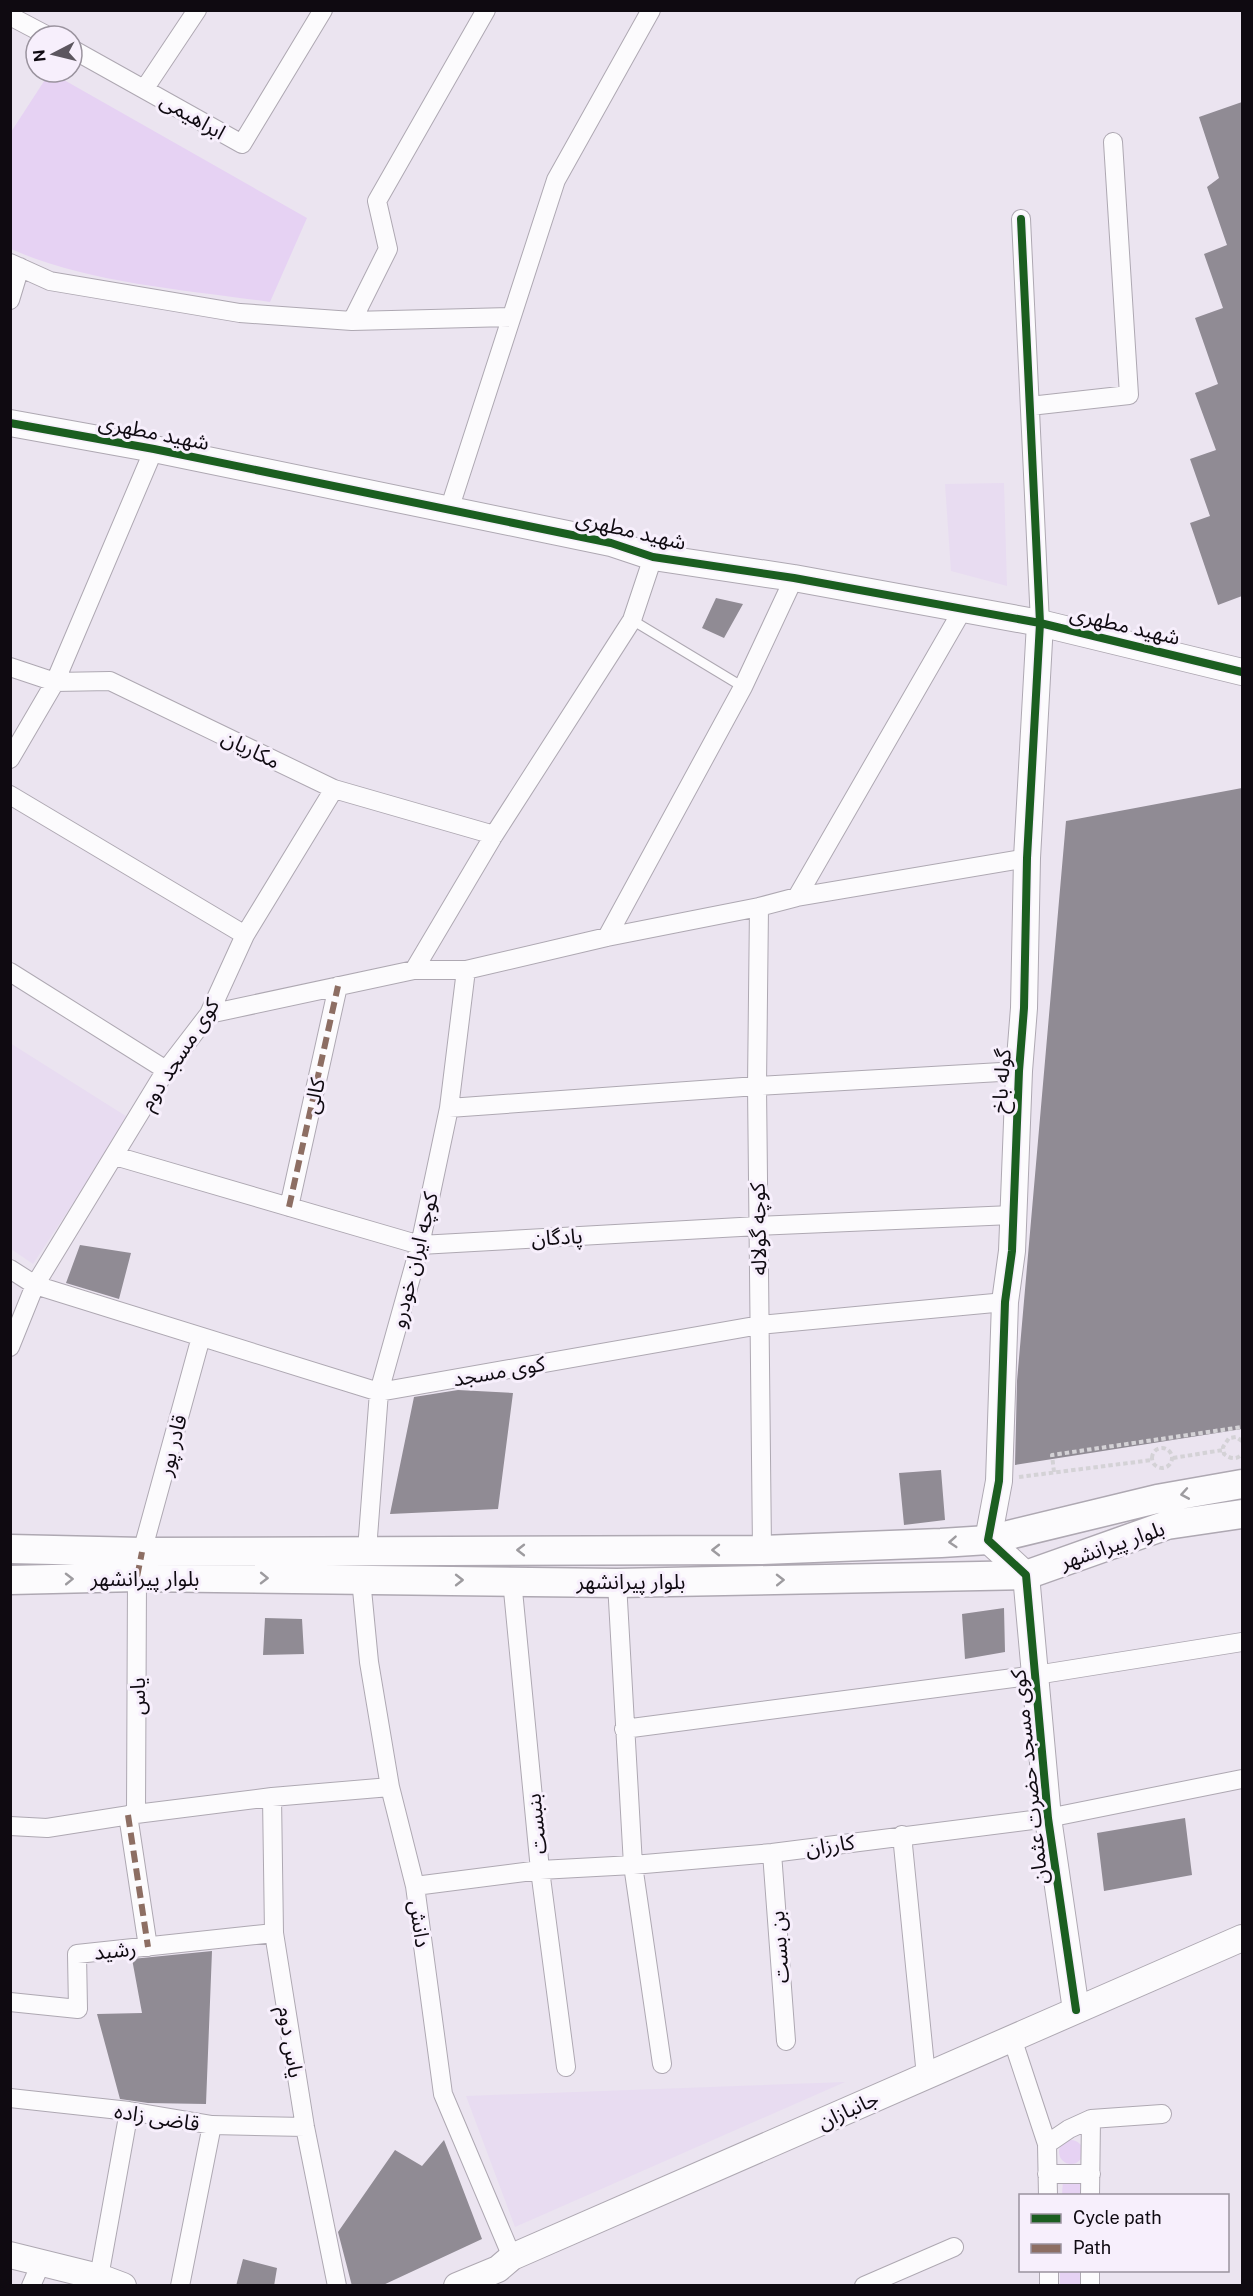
<svg xmlns="http://www.w3.org/2000/svg" width="1253" height="2296" viewBox="0 0 1253 2296" font-family="'Public Sans','Noto Sans Arabic',sans-serif">
  <style>
    .built { fill: #e8dcf1 }
    .green { fill: #e6d2f3 }
    .building { fill: #908b94 }
    .lines { fill: none; stroke-linecap: round; stroke-linejoin: round }
    .lane-casing { stroke: #aea8b2; stroke-width: 11 }
    .street-casing { stroke: #aea8b2; stroke-width: 20 }
    .secondary-casing { stroke: #aea8b2; stroke-width: 28 }
    .primary-casing { stroke: #aea8b2; stroke-width: 31 }
    .path { stroke: #d4d2d6; stroke-width: 4; stroke-dasharray: 4.5 3; stroke-linecap: butt }
    .lane { stroke: #fcfbfd; stroke-width: 9 }
    .street { stroke: #fcfbfd; stroke-width: 18 }
    .secondary { stroke: #fcfbfd; stroke-width: 26 }
    .primary { stroke: #fcfbfd; stroke-width: 28 }
    .quiet { stroke: #8d6e63; stroke-width: 6; stroke-dasharray: 12 6; stroke-linecap: butt }
    .cycleway-casing { stroke: #f7effc; stroke-width: 11 }
    .cycleway { stroke: #1b5e20; stroke-width: 8 }
    .oneway { stroke: #9d9b9f }
    .labels { text-anchor: middle; dominant-baseline: central; stroke-width: 6; stroke-linejoin: round; paint-order: stroke }
    .street-label { font-size: 21px; fill: #0f0a11; stroke: #f7effc }
  </style>
  <rect width="100%" height="100%" fill="#ebe4f0"/>
  <path class="built" d="M1004,483l3,103 -56,-15 -6,-87z
    M10,1043l119,75 -96,146 -22,-15z
    M845,2082l-330,145 -49,-131z"/>
  <path class="green" d="M50,72l257,146 -37,84c-83,-12 -183,-19 -259,-53v-117z
    M1059 2152a12 12 0 1 1 24 0a12 12 0 1 1-24 0Z
    M1063,2179l20,1v15l-21,1z
    M1060,2271h22v14l-22,1z"/>
  <path class="building" d="M1242,102v494l-24,9 -28,-82 20,-7 -20,-57 26,-9 -21,-57 23,-9 -23,-66 28,-10 -19,-54 23,-9 -20,-58 12,-9 -20,-61z
    M716,598l27,6 -19,34 -22,-10z
    M1242,788v641l-227,36 2,-84 49,-560z
    M80,1245l51,8 -12,46 -53,-16z
    M458,1390l55,3 -15,116 -108,5 24,-117z
    M941,1470l4,50 -41,5 -5,-52z
    M1004,1608l1,44 -40,7 -3,-45z
    M265,1618l37,1 2,35 -41,1z
    M1185,1818l7,57 -88,16 -7,-58z
    M212,1951l-6,153 -58,-1 -28,-4 -23,-85 45,-1 -10,-54z
    M444,2140l38,99 -101,47h-29l-14,-54 57,-82 27,16z
    M243,2259l34,9 -3,18h-38z"/>
  <g class="lines">
    <defs>
      <path id="lane" d="M632,620l111,67"/>
      <path id="street" d="M10,16l38,20
        M72,49l170,95 81,-134
        M145,88l52,-78
        M1021,219l19,404
        M10,263l40,18 190,32 112,8 158,-4
        M10,300l10,-33
        M352,321l36,-72 -11,-48 109,-191
        M1030,406l99,-11 -16,-253
        M449,510l107,-330 95,-170
        M10,667l45,15 55,-1 224,108 160,46
        M10,759l45,-77 99,-233
        M10,795l235,140
        M797,897l166,-288
        M759,907l-2,179 5,464
        M607,937l136,-250 51,-109
        M414,970l80,-135 138,-215 21,-63
        M10,972l156,98
        M209,1014l205,-44h52l141,-33 152,-30 38,-10 230,-39
        M449,1108l308,-22 262,-15
        M115,1156l305,89 338,-19 254,-11
        M289,1207l49,-221
        M10,1269l25,16 344,107 381,-67 245,-23
        M10,1347l25,-62 131,-215 43,-56 36,-79 89,-146
        M367,1550l12,-158 41,-147 29,-137 17,-138
        M361,1579l8,83 21,125 25,99 28,208 69,163
        M512,1580l28,290 26,197
        M617,1583l16,282 29,199
        M624,1729l412,-54 206,-33
        M272,1797l2,136 31,194 32,159
        M136,1814l1,-237 5,-25 59,-215
        M128,1815l20,132
        M10,1826l37,2 89,-14 136,-17 118,-10
        M902,1835l24,241
        M772,1853l14,188
        M415,1886l125,-16 93,-5 139,-12 276,-35 194,-39
        M10,2002l68,7 -1,-55 197,-21
        M1012,2038l35,106 1,52
        M10,2098l119,13 83,14 93,2
        M1091,2119l71,-5
        M1047,2144l22,-15 22,-10 -1,77
        M1047,2174h44
        M1049,2270v16
        M99,2277l30,-166
        M31,2286l10,-23
        M180,2286l32,-161
        M864,2286l90,-39
        M1090,2286v-16"/>
      <path id="secondary" d="M10,423l144,26 457,94 42,14 141,21 246,45 202,49
        M1040,623l-13,235 -3,150 -5,63 -7,180 -7,51 -6,179 -11,59 38,35 22,243 28,192
        M10,2255l89,22 24,9
        M457,2286l41,-17 14,-12 730,-319"/>
      <path id="primary" d="M10,1549l132,3 620,-2 179,-7 47,-3 169,-41 85,-15
        M10,1580l127,-3 480,6 409,-8 141,-50 75,-11"/>
    </defs>
    <use href="#lane" class="lane-casing"/>
    <use href="#street" class="street-casing"/>
    <use href="#secondary" class="secondary-casing"/>
    <use href="#primary" class="primary-casing"/>
    <path class="path" d="M1242,1441l-6,-4 -7,1 -6,9 1,7c6,5 13,6 18,0
      M1152 1458a10 10 0 1 1 20 0a10 10 0 1 1-20 0Z
      M1173,1458l50,-8
      M1054,1472l-2,-17 190,-28
      M1019,1477l133,-17"/>
    <use href="#lane" class="lane"/>
    <use href="#street" class="street"/>
    <use href="#secondary" class="secondary"/>
    <use href="#primary" class="primary"/>
    <path class="quiet" d="M289,1207l49,-221
      M137,1577l5,-25
      M128,1815l20,132"/>
    <defs>
      <path id="cycleway" d="M1021,219l19,404 -13,235 -3,150 -5,63 -7,180 -7,51 -6,179 -11,59 38,35 22,243 28,192
        M10,423l144,26 457,94 42,14 141,21 246,45 202,49"/>
    </defs>
    <use href="#cycleway" class="cycleway-casing"/>
    <use href="#cycleway" class="cycleway"/>
  </g>
  <defs><path id="oneway-chevron" d="M-2-3.5L2.5 0L-2 3.5" fill="none" stroke-width="1.6" stroke-linecap="round" stroke-linejoin="round" transform="scale(1.5)"/></defs>
  <g class="oneway">
    <use href="#oneway-chevron" transform="translate(1185 1494) rotate(170)"/>
    <use href="#oneway-chevron" transform="translate(953 1542) rotate(176)"/>
    <use href="#oneway-chevron" transform="translate(521 1550) rotate(-180)"/>
    <use href="#oneway-chevron" transform="translate(716 1550) rotate(-180)"/>
    <use href="#oneway-chevron" transform="translate(264 1578) rotate(1)"/>
    <use href="#oneway-chevron" transform="translate(69 1579) rotate(-1)"/>
    <use href="#oneway-chevron" transform="translate(459 1580)"/>
    <use href="#oneway-chevron" transform="translate(780 1580) rotate(-1)"/>
  </g>
  <g class="labels">
    <g class="street-label">
      <text transform="translate(193 116) rotate(30)">ابراهیمی</text>
      <text transform="translate(154 432) rotate(11)">شهید مطهری</text>
      <text transform="translate(631 530) rotate(13)">شهید مطهری</text>
      <text transform="translate(1125 625) rotate(13)">شهید مطهری</text>
      <text transform="translate(251 749) rotate(26)">مکاریان</text>
      <text transform="translate(179 1054) rotate(-57)">کوی مسجد دوم</text>
      <text transform="translate(1001 1081) rotate(-86)">گوله باخ</text>
      <text transform="translate(314 1096) rotate(-78)">کالی</text>
      <text transform="translate(758 1229) rotate(-91)">کوچه گولاله</text>
      <text transform="translate(557 1237) rotate(-3)">پادگان</text>
      <text transform="translate(414 1260) rotate(-76)">کوچه ایران خودرو</text>
      <text transform="translate(499 1371) rotate(-10)">کوی مسجد</text>
      <text transform="translate(172 1445) rotate(-75)">قادر پور</text>
      <text transform="translate(1112 1545) rotate(-19)">بلوار پیرانشهر</text>
      <text x="145" y="1578">بلوار پیرانشهر</text>
      <text x="631" y="1581">بلوار پیرانشهر</text>
      <text transform="translate(137 1696) rotate(-90)">یاس</text>
      <text transform="translate(1029 1777) rotate(-96)">کوی مسجد حضرت عثمان</text>
      <text transform="translate(536 1824) rotate(-96)">بنبست</text>
      <text transform="translate(830 1845) rotate(-8)">کارزان</text>
      <text transform="translate(420 1924) rotate(82)">دانش</text>
      <text transform="translate(779 1947) rotate(-94)">بن بست</text>
      <text transform="translate(115 1950) rotate(-6)">رشید</text>
      <text transform="translate(291 2042) rotate(81)">یاس دوم</text>
      <text transform="translate(848 2110) rotate(-24)">جانبازان</text>
      <text transform="translate(157 2117) rotate(9)">قاضی زاده</text>
    </g>
  </g>
  <rect width="1253" height="2296" fill="none" stroke="#0f0a11" stroke-width="24"/>
  <rect x="1019" y="2194" width="210" height="78" fill="#f7effc" stroke="#9a939e" stroke-width="1.5"/>
  <rect x="1031" y="2214" width="30" height="9" fill="#1b5e20" stroke="#9a939e" stroke-width="1.5"/>
  <text x="1073" y="2224" font-size="18" fill="#0f0a11">Cycle path</text>
  <rect x="1031" y="2244" width="30" height="9" fill="#8d6e63" stroke="#9a939e" stroke-width="1.5"/>
  <text x="1073" y="2254" font-size="18" fill="#0f0a11">Path</text>
  <g transform="translate(54 54) rotate(263)"><circle r="28" fill="#f7effc" stroke="#9a939e" stroke-width="1.5"/>
  <path d="M0-4.5L10 22L0 15L-10 22Z" fill="#5c565f"/>
  <text y="-9" font-size="16" font-weight="bold" text-anchor="middle" fill="#0f0a11">N</text>
  </g>
</svg>
